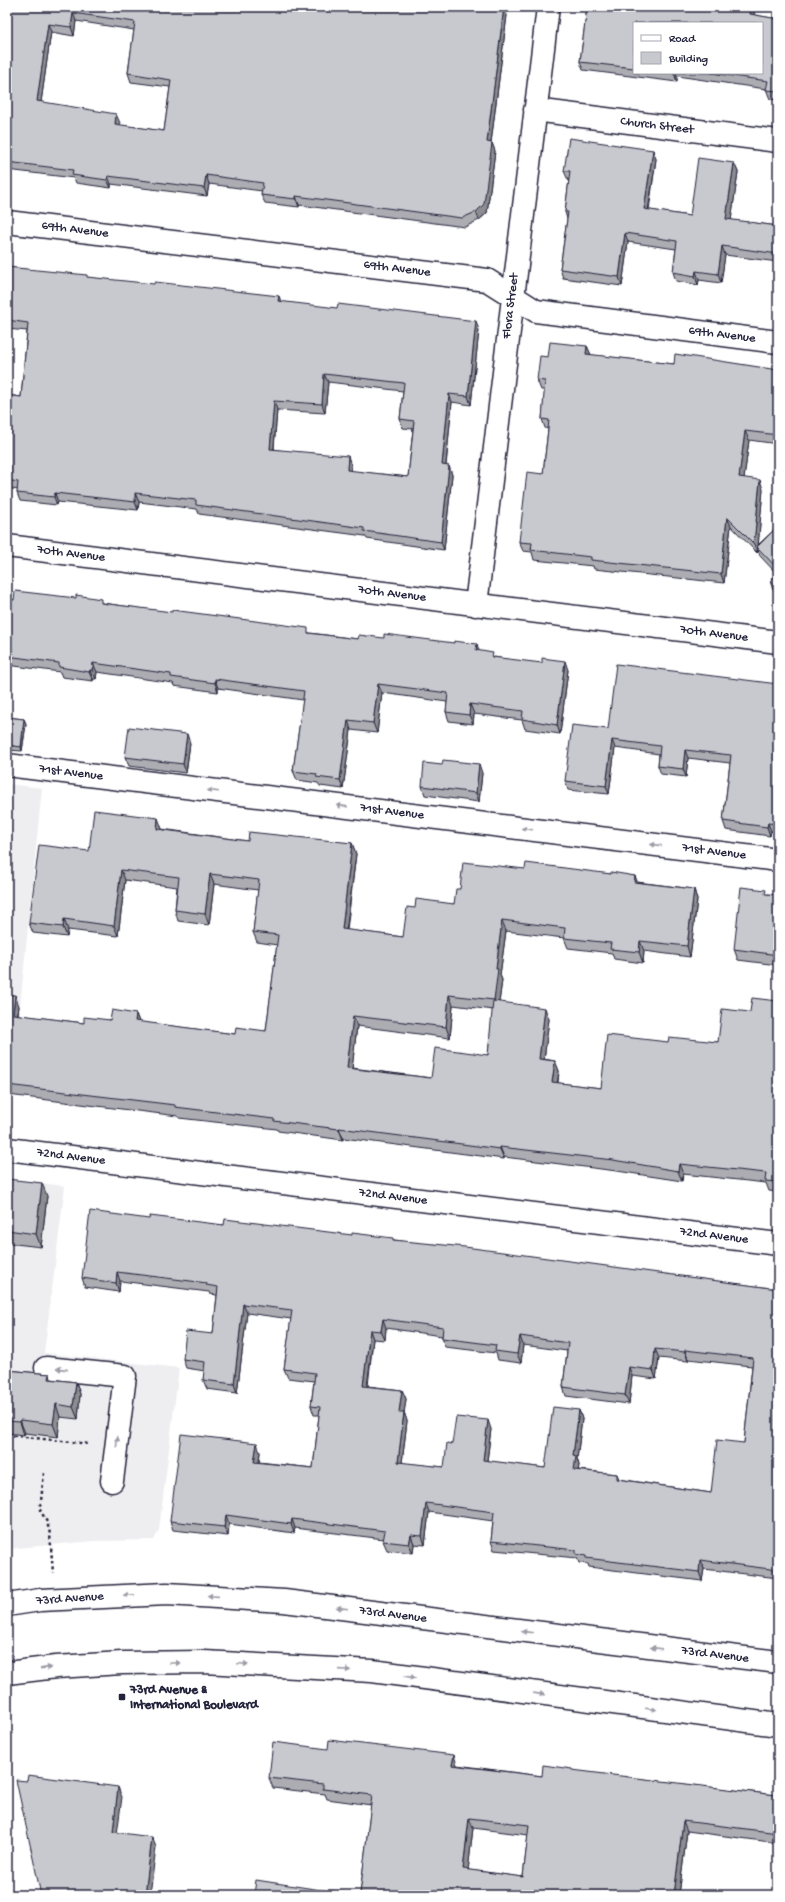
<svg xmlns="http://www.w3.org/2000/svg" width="785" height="1902" viewBox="0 0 785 1902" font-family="'Gochi Hand',sans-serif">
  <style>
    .built { fill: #eeeef1 }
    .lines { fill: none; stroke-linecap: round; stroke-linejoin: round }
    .minor-casing { stroke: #22223b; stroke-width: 25 }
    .major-casing { stroke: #22223b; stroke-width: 25 }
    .path { stroke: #22223b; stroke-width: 2.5; stroke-dasharray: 3 3; stroke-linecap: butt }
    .minor { stroke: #fff; stroke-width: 22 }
    .major { stroke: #fff; stroke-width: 22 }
    .wall { fill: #acacb2; stroke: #22223b; fill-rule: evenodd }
    .shaded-wall { fill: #8c8c91; stroke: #22223b }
    .building { fill: #c8c8cf; stroke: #22223b; fill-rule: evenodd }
    .oneway { fill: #9c9ca7 }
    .poi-dot { fill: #22223b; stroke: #fff; stroke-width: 1.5 }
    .labels { text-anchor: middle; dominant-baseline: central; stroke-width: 3; stroke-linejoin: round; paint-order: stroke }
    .street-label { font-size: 13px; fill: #22223b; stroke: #fff }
    .poi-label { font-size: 13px; font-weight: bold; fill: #22223b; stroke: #fff; text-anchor: start }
  </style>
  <rect width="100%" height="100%" fill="#fff"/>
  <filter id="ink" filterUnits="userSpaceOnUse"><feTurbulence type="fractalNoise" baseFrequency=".025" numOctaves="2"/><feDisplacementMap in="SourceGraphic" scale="8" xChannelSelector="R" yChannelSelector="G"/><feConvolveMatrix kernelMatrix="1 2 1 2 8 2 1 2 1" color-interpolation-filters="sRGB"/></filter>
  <g filter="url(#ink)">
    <path class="built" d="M7,784l35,4 -33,328h-2z
      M7,1179l58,7 -21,167 135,15 -20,162 -5,10 -61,1 -86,8z"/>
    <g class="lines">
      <defs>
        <path id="minor" d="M535,110l243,31
          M7,222l480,58 49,31 242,31
          M7,546l771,96
          M476,605l72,-598
          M7,765l771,95
          M7,1149l771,95
          M46,1368l79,8 -13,105"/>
        <path id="major" d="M7,1605l33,-5 127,-6 117,7 494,61
          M7,1673l49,-6 66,-4 82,-1 168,9 406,54"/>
      </defs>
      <use href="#minor" class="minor-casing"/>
      <use href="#major" class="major-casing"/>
      <path class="path" d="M7,1435l83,9
        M44,1473l-4,37 7,12 3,12 3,39
        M7,1501l3,3"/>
      <use href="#minor" class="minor"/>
      <use href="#major" class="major"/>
    </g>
    <path class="wall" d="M7,7l500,8 -16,128h1l3,8 -8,62 -8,7 -14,7 -166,-22v2l-34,-4 -4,-8 1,-4 -53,-7 -2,12 -96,-12v4l-35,-5 -2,-5 -67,-8zM76,21l58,9 -6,43 3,9 39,5 -6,44 -45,-6 1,-2 -79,-21 10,-70 23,4z
      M587,7h168l-1,8 24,4v81l-8,-1 -4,-10 -89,-13v6l-94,-12 -3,-8zM634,23h128v50h-128z
      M653,150l3,9 -7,51 41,6 44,-53 4,9 -7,48 47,6v36l-53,-7 -4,28 -22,-3 -1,5 -22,-4 -3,-9 3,-23 -48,-7 -6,44 -59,-8 -3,-9 7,-50 -2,-7 4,-32h-1l-4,-9z
      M7,267l274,35 198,28 -8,75 -19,-3 -6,64h3l3,9 -8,75 -77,-11 -2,-3 -166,-22 -2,-5 -58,-7 -1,8 -80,-8 -1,3 -37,-4 -3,-8 1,-3 -11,-2v-93l14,2 6,-66 -20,-2zM328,382l75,9 -3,28 3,9 10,1 -5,48 -57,-6v-6l-77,-16 3,-39 48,3z
      M587,346l4,9 83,9 104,6v74l-29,-4 -5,38 19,11 -5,56 20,-19v69l-5,-5 -3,-9 7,-7 -17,-18 -2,-6 -1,3 -26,-27 -7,57 -130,-14 -1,-3 -59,-6 -2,-8 -9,-1 -4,-9 24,-68 5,-45 -3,-1 -3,-9 3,-29h-4l-4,-10 11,-23z
      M7,599l7,1 89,3 207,30 48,6 121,12 15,6 74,13 -8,64 -35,-5 -3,-9 -48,-6 -1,10 -24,-3 -3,-9 1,-10 -65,-9 -5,40 -26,-3 -8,59 -23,-3 -2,-3 -21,-3 -4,-9 10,-71 -85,-12v4l-44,-6 -1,-3 -76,-11 -1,7h-3v2l-31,-4 -2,-5 -53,-7z
      M778,684v148l-7,-1 -1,5 -44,-6 -3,-9 7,-58 -42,-5 -2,19 -25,-3 -3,-8 1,-12 -44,-6 -6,46 -41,-4 -3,-9 43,-52z
      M7,717l17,2 2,5 -4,27 -15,-1z
      M190,743l-4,30 -57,-7 -4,-9z
      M482,773l-3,29 -54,-7 -3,-9z
      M162,829l86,12 104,2 4,11 -9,76 56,7 12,-29 39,-4 6,-15 65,-20 86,5 24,2 2,6 57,7 3,11 -7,57 -46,-6 -1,12 -29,-4 -2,-6 -44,-5 -4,-10 -58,-7 -6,44 2,5 -3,22 50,17 -5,40 11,2 4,10 -1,12 43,5 67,-46h50l32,-30 28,-11v191l-9,-1 -3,-8 -83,-9 -1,7 -65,-10 -113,-14v2l-161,-21v2l-65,-9 -1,-2 -98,-11 -1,-2 -170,-21 -1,14v-114l12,11 -1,9 66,8 26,-3 26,-6 3,8 96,12 31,-3 11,-86 -20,-3 -4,-10 5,-42 -44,-6 -5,41 -31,-4 -3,-11 2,-23 -52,-7 -7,56 -50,-6 -1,7 -34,-4 -4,-10 60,-72zM453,1005l40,5 -5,45 -57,23 -79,-10 5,-42 93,12z
      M767,894l11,1v70l-40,-5 -4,-11z
      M7,1179l40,17 -6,51 -34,-4z
      M149,1219l75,6 170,15 384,49v289l-74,-9 -2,12 -113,-14 -1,-3 -9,-1 -2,-5 -83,-8 -3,-9 2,-20 -64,-9 -4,33 -11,-1 -1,9 -26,-3 -4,-9 1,-2 -89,-11 -1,5 -65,-9 -1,12 -55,-6 -3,-9 90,-69 -1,10 54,6 6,-53h-5l-3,-9 3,-25 -26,-3 -4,-9 7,-50 -44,-6 -10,80 -30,-4 -4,-9 2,-9 -19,-3 -3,-9 30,-25 4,-39 -7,-1 -1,-2 -89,-11 -1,11 -34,-5 -3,-9zM386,1328l56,8v2l3,9 51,6 2,7 23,3 2,-18 44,6 -4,36 3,9 63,8 3,-28 24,3 3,-21 29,3v-2l64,7 -8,77 -33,50 -92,-14 -2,-5 -39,-4 1,-5 -2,-6 5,-40 -3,-9 -34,58 -58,-7 4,-32 -39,15 -8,23 -42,-4 5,-42 -3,-9 2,-13 -4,-9 -34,-4 5,-47 12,1z
      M7,1370l43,4 1,5 25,3 4,12 -2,25 -18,-2 -2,20 -33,-4 -1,2 -17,-2z
      M457,1765l85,11 31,-5 203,24 2,5v43l-91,-12 -8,64h-425l67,-5 39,4 11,-89 -44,-6 -2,-5 -52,-6 -4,-10zM473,1828l55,7 -5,42 -55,-7z"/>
    <path class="shaded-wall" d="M504,7l3,8 -17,135 -3,-8z
      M751,7h4l-2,16 -3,-9z
      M73,13l3,8 -2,15 -3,-9z
      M48,24l3,8 -11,77 -3,-8z
      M674,73h2l1,3v6z
      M116,114l4,9 -2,10 -3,-9z
      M492,143l3,8 -8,62 -8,7 -3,-8z
      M653,150l3,9 -9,59 -3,-9z
      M734,163l4,9 -8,56 -4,-9z
      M206,175l3,9 -2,12 -3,-8z
      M108,176l3,8v4l-4,-8z
      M296,196l3,9v2l-3,-8z
      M625,233l3,9 -6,44 -3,-9z
      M722,246l3,9 -4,28 -3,-9z
      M696,271l3,9 -1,5 -3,-9z
      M279,296l3,8 -4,-3z
      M476,321l3,9 -8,75 -3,-9z
      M587,346l4,9 -5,-1z
      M324,374l4,8 -3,31 -3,-9z
      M449,394l3,8 -7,72 -3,-9z
      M274,401l3,9 -4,48 -3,-9z
      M745,431l4,9 -6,47 -4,-10z
      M348,456l3,9 -1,14 -3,-9z
      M449,466l3,9 -8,75 -3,-8z
      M760,480l3,9 -5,59 -1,-1 1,3 -1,3 -3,-9z
      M55,493l3,9 -1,3 -3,-8z
      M135,493l4,9 -1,8 -3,-8z
      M727,517l4,9 -7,57 -3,-9z
      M477,644l3,10 -4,-4z
      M565,661l3,9 -8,64 -3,-9z
      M93,663l4,9 -1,7 -4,-9z
      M90,670l3,9v2l-4,-9z
      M215,679l3,9v4l-3,-9z
      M378,684l4,9 -5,40 -4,-10z
      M470,704l4,10 -1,10 -4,-9z
      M24,719l2,5 -4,27 -1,-4z
      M348,720l3,10 -8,59 -3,-9z
      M187,734l3,9 -4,30 -3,-9z
      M612,740l3,8 -6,46 -3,-8z
      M685,750l3,8 -2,19 -3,-8z
      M479,764l3,9 -3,29 -3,-9z
      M158,818l4,11 -2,10 -3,-10z
      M768,823l3,8 -1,5 -3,-9z
      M352,843l4,11 -11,86 -3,-11z
      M121,870l4,10 -7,56 -4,-10z
      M210,874l4,10 -5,41 -4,-11z
      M635,876l4,10 -5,-4z
      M694,889l3,11 -7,57 -3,-11z
      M64,919l4,11 -1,7 -4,-10z
      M502,920l4,11 -6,44 2,5 -4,31 -4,-11 2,-31z
      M640,941l4,10 -1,12 -4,-11z
      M15,995l4,11 -3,18 -3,-10z
      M449,995l4,10 -3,33 -4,-11z
      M545,1008l4,11 -6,50 -4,-10z
      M136,1014l4,10 -5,-3z
      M353,1016l4,10 -6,52 -4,-10z
      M555,1061l4,10 -3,22 -4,-11z
      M7,1091l1,4 -1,14z
      M339,1128l4,10v2l-4,-11z
      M500,1147l4,10v2l-4,-10z
      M679,1164l4,10 -1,7 -4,-10z
      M42,1183l5,13 -6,51 -5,-13z
      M117,1272l3,9 -1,11 -3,-9z
      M243,1304l4,9 -10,80 -3,-9z
      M383,1319l3,9 -1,12 -4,-9z
      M370,1330l3,9 -7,56 -3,-9z
      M520,1336l3,9 -2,18 -4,-9z
      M655,1349l4,9 -3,21 -3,-9z
      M685,1350l3,9v2l-3,-9z
      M629,1367l3,9 -3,28 -4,-9z
      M76,1382l4,12 -2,25 -5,-12z
      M402,1390l4,9 -3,22 -4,-9z
      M56,1404l4,13 -2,20 -5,-13z
      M579,1410l3,9 -5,40 2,6 -2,14 -3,-9 -1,-15z
      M404,1412l3,9 -6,50 -3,-9z
      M20,1420l5,13 -1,2 -4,-13z
      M488,1420l3,9 -5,40 -3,-9z
      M257,1443l3,9 -2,19 -4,-9z
      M426,1503l3,9 -4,33 -3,-9z
      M226,1515l3,9 -1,12 -4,-9z
      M292,1519l3,9 -1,5 -3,-9z
      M411,1535l3,9 -1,9 -4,-9z
      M700,1560l4,9 -2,12 -3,-9z
      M454,1755l3,10 -1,10 -4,-10z
      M118,1787l4,10 -6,45 -3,-10z
      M776,1795l2,5v18l-4,-10z
      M469,1818l4,10 -6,52 -4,-11z
      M683,1821l4,10 -8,64h-5z
      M152,1837l4,10 -6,48h-5z"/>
    <path class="building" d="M7,7h497l-17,135 5,1 -8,61 -8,8 -14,6 -166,-22v3l-35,-4 2,-12 -57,-8 -2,13 -96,-12 -1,4 -35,-5 1,-5 -66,-8zM73,13l62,9 -7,51 43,7 -7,51 -49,-7 1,-10 -79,-13 11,-77 23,3z
      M587,7h164l-1,7 28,5v72l-12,-1 2,-9 -57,-8h51v-50h-128v45l-54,-6z
      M569,138l84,12 -9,59 46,7 8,-58 36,5 -8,56 52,7v28l-56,-8 -4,28 -22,-3 -1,5 -22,-4 4,-31 -52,-8 -6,44 -59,-8 8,-57h-3l5,-41h-6z
      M7,267l80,8v2l67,7 1,-2 124,14 -1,5 59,7 1,-4 138,17 -8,75 -19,-2 -7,71 7,1 -8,76 -77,-11v-3l-168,-23v-5l-61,-7v9l-80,-9 -1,4 -37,-4 1,-11 -11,-2v-85l14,2 7,-74 -21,-3zM324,374l80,9 -4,36 14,2 -6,56 -61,-7 1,-14 -78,-7 4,-48 48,3z
      M550,342l37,4 -1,8 88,10 1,-10 103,16v65l-33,-4 -6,46 21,3 -6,64 -27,-27 -6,57 -130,-14v-3l-60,-7 1,-7 -13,-1 8,-70 16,2 6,-54 -7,-1 3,-38 -8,-1 3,-24 8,1z
      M778,526v43l-21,-22z
      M778,573v17l-8,-9z
      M15,591l61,7v-3l25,4v4l71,9v-2l136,18v5l50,6 1,-4 25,3v-4l70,9v-2l23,3 -1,6 17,3 -1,4 50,6v-5l23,3 -8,64 -35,-6 1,-8 -53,-7 -1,11 -23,-3 2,-19 -70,-9 -5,39 -25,-3 -8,60 -24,-3 1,-3 -24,-3 11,-80 -89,-12v4l-44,-6v-3l-78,-11 -1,7h-2l-1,2 -30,-5v-4l-52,-7v-57l7,1z
      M616,664l162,20v140l-10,-1 -1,4 -44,-6 8,-66 -46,-5 -2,19 -25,-3 2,-20 -48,-6 -6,46 -41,-5 7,-56 36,4z
      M7,717l17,2 -3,28 -14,-2z
      M129,727l58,7 -4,30 -58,-7z
      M443,760l36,4 -3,29 -54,-7 2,-23 18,2z
      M94,810l64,8 -1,11 91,12 1,-9 103,11 -10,86 61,8 4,-30 8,1 1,-9 38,5 2,-15h4l3,-27 62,7 1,-6 85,11v-2l24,4 -1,6 60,7 -7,57 -47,-5 -1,11 -29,-3 1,-6 -47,-5 1,-10 -63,-8 -6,49h2l-4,31 -45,-5 -3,32 -93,-11 -6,52 84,10 4,-30 53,7 5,-54 52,7 -6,51 16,2 -3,21 49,6 6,-53 61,7 1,-5 49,5 4,-33 28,3 2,-14 26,3v181l-13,-1 1,-8 -87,-9 -1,7 -65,-11 -113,-13v2l-161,-21v1l-65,-8v-2l-99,-12v-2l-168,-20v-90h8l-2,19 71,9v-6l26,3 2,-10 24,4 -1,7 100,13 1,-7 30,4 12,-96 -25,-3 6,-52 -49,-6 -5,40 -30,-4 4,-33 -58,-7 -7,56 -50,-7 -1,8 -34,-4 10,-78 50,6z
      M741,887l25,3 -1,4 13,1v60l-44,-6z
      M7,1179l35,4 -6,51 -29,-4z
      M90,1211l59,8 1,-3 74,9 1,-6 127,16v-2l41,5v2l72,7 313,42v281l-78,-10 -1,12 -113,-14v-2l-10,-2v-4l-85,-9 3,-29 -68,-9 -4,33 -11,-1 -2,9 -26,-3 2,-10 -93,-12 -1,5 -65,-9 -2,12 -54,-6 11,-87 76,9 -3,19 59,6 7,-61 -9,-1 4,-33 -31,-4 8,-59 -49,-6 -9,80 -31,-4 2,-18 -22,-3 3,-28 27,3 5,-47 -12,-2 1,-2 -90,-11 -1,11 -34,-5zM383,1319l60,8 -1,11 54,7 -1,6 22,3 3,-18 48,7 -5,44 62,8 4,-28 24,3 2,-21 30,3v-2l68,8 -9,85 -27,-3 -6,53 -94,-14v-5l-43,-4 2,-14 -3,-1 6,-45 -26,-3 -8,61 -62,-8 5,-40 -32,-3 -4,27 -5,-1 -3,24 -46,-5 6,-50h-5l3,-22 -39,-4 7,-56 11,1z
      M7,1370l43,4 -1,5 27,3 -3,25 -17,-3 -3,20 -33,-4v2l-13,-1z
      M329,1740l125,15 -2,10 90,11 1,-11 29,4v1l204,25 -2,13 4,1v24l-95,-12 -9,74h-32l-25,-3 -1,3h-362l2,-15 65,10 39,4 12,-99 -49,-6v-5l-54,-6 4,-36 55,7zM469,1818l60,7 -6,52 -60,-8z
      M28,1775l90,12 -5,45 39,5 -7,58h-104l-25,-115 11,1z"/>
    <defs><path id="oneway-solid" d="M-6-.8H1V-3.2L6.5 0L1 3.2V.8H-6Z"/></defs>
    <g class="oneway">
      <use href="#oneway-solid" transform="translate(213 791) rotate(-173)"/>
      <use href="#oneway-solid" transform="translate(342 806) rotate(-173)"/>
      <use href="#oneway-solid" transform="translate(527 829) rotate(-173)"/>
      <use href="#oneway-solid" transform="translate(656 845) rotate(-173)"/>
      <use href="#oneway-solid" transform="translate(62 1369) rotate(-174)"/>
      <use href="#oneway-solid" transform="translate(117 1442) rotate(-83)"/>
      <use href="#oneway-solid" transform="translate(129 1595) rotate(178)"/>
      <use href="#oneway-solid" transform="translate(213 1596) rotate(-176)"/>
      <use href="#oneway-solid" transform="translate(342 1608) rotate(-173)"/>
      <use href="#oneway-solid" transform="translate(527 1632) rotate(-173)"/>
      <use href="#oneway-solid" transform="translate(656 1648) rotate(-173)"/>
      <use href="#oneway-solid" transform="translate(175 1663)"/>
      <use href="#oneway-solid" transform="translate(243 1664) rotate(3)"/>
      <use href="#oneway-solid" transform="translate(46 1668) rotate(-7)"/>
      <use href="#oneway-solid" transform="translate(345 1670) rotate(4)"/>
      <use href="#oneway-solid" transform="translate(410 1677) rotate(8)"/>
      <use href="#oneway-solid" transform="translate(539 1694) rotate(8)"/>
      <use href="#oneway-solid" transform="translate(651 1709) rotate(7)"/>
    </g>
  </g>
  <rect class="poi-dot" x="118" y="1693" width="8" height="8" rx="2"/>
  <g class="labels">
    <g class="street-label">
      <text transform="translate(657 126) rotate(7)">Church Street</text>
      <text transform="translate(75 230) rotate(7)">69th Avenue</text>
      <text transform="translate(397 269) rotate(7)">69th Avenue</text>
      <text transform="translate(511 306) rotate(-83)">Flora Street</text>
      <text transform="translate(722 335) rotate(7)">69th Avenue</text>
      <text transform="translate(71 554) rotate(7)">70th Avenue</text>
      <text transform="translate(392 594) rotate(7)">70th Avenue</text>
      <text transform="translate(714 634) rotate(7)">70th Avenue</text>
      <text transform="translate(71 773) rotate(7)">71st Avenue</text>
      <text transform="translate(392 812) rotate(7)">71st Avenue</text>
      <text transform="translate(714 852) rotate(7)">71st Avenue</text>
      <text transform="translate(71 1157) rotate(7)">72nd Avenue</text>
      <text transform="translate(393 1197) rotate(7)">72nd Avenue</text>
      <text transform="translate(714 1236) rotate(7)">72nd Avenue</text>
      <text transform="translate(70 1599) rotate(-4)">73rd Avenue</text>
      <text transform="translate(393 1615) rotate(7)">73rd Avenue</text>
      <text transform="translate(715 1655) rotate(7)">73rd Avenue</text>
    </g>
    <g class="poi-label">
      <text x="130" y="1690">73rd Avenue &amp;<tspan x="130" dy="15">International Boulevard</tspan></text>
    </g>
  </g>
  <rect width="785" height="1902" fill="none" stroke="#fff" stroke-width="24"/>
  <rect x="12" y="12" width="761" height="1878" fill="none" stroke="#22223b" stroke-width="1.5" filter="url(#ink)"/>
  <rect x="633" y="22" width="130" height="52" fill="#ffffff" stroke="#a7a7b1"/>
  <rect x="641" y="35" width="20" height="6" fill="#ffffff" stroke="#a7a7b1"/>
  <text x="669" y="42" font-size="12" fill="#22223b">Road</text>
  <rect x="641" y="52" width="20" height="12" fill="#c8c8cf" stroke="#a7a7b1"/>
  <text x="669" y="62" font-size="12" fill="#22223b">Building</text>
</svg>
